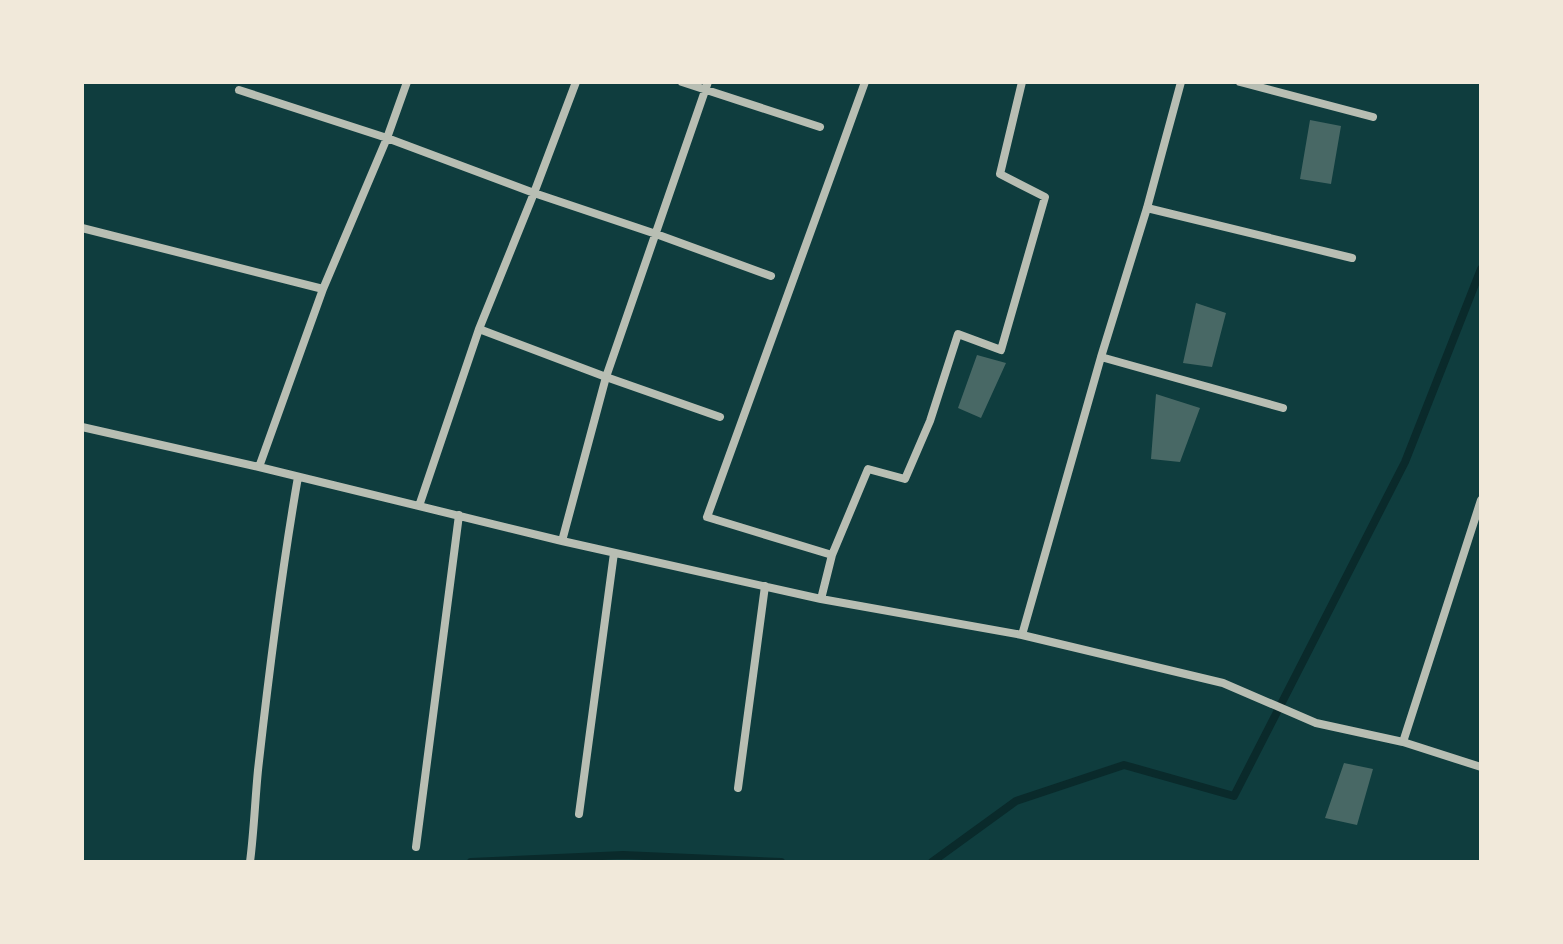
<svg xmlns="http://www.w3.org/2000/svg" width="1563" height="944" viewBox="0 0 1563 944" font-family="'IBM Plex Serif',serif">
  <style>
    .lines { fill: none; stroke-linecap: round; stroke-linejoin: round }
    .stream { stroke: #0a2a2b; stroke-width: 8 }
    .building { fill: #486865 }
    .minor { stroke: #b8beb3; stroke-width: 8 }
  </style>
  <rect width="100%" height="100%" fill="#0f3d3e"/>
  <g class="lines">
    <path class="stream" d="M471,862l152,-7 158,7
      M932,862l84,-61 108,-36 110,31 171,-334 76,-193"/>
  </g>
  <path class="building" d="M1310,120l31,6 -10,58 -31,-5z
    M1196,303l30,10 -14,54 -29,-4z
    M977,355l29,8 -25,55 -23,-10z
    M1156,394l44,14 -20,54 -29,-3z
    M1344,763l29,6 -16,56 -32,-7z"/>
  <g class="lines">
    <path class="minor" d="M682,82l138,45
      M1240,82l133,35
      M239,90l148,48 147,55 122,41 115,42
      M1147,208l205,50
      M82,228l241,61
      M479,329l127,48 114,40
      M1101,357l182,51
      M82,427l177,40 303,74 259,58 201,36 201,48 93,40 87,19 78,25
      M259,467l64,-178 64,-151 20,-56
      M419,506l60,-177 55,-136 42,-111
      M562,541l44,-164 102,-295
      M832,555l-125,-38 158,-435
      M821,599l11,-44 36,-86 37,10 25,-58 28,-87 43,16 44,-153 -45,-23 22,-92
      M1022,635l79,-278 46,-149 34,-126
      M1403,742l78,-242
      M738,788l27,-202
      M579,814l35,-261
      M416,847l43,-332
      M250,862c4,-31 5,-61 8,-92 11,-98 23,-196 40,-293"/>
  </g>
  <rect width="1563" height="944" fill="none" stroke="#f1e9da" stroke-width="168"/>
</svg>
